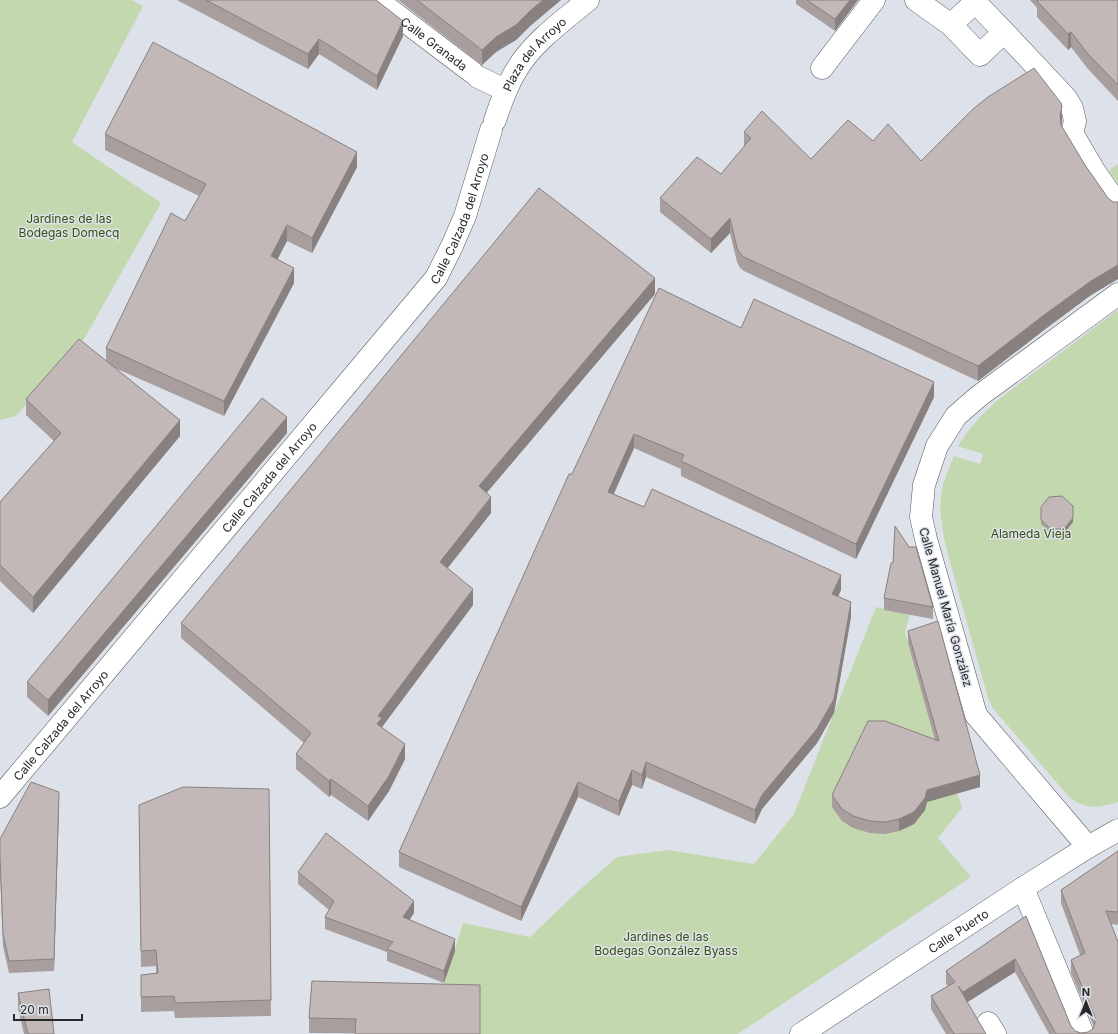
<svg xmlns="http://www.w3.org/2000/svg" width="1118" height="1034" viewBox="0 0 1118 1034" font-family="Inter,sans-serif">
  <style>
    .green { fill: #c4d8af }
    .lines { fill: none; stroke-linecap: round; stroke-linejoin: round }
    .street-casing { stroke: #55595f; stroke-width: 23 }
    .secondary-casing { stroke: #55595f; stroke-width: 23 }
    .street { stroke: #fff; stroke-width: 22 }
    .secondary { stroke: #fff; stroke-width: 22 }
    .wall { fill: #a79e9d }
    .shaded-wall { fill: #888180 }
    .building { fill: #c2b8b7; stroke: #888180 }
    .labels { text-anchor: middle; dominant-baseline: central; stroke-width: 3; stroke-linejoin: round; paint-order: stroke }
    .street-label { font-size: 12px; fill: #26282a; stroke: #dde1e9 }
    .park-label { font-size: 12px; fill: #374f0d; stroke: #dde1e9 }
  </style>
  <rect width="100%" height="100%" fill="#dde1e9"/>
  <path class="green" d="M0,0h132l11,6 -71,136 89,61 -77,136 -68,77 -16,4z
    M1118,164v20l-9,-14z
    M1118,310v492c-20,6 -31,8 -49,-5l-77,-90 -4,-9 -40,-143c-5,-22 -11,-47 -5,-70 3,-10 7,-20 11,-29l26,8 3,-10 -25,-8c13,-21 30,-39 50,-54z
    M876,607l34,7 -5,18 57,176 -24,30 33,39 -233,157h-260l-38,-35 23,-76 67,14 45,-43 42,-37 51,-7 86,14 40,-50z"/>
  <g class="lines">
    <defs>
      <g id="street">
        <path id="s1" d="M377,0l95,72"/>
        <path d="M916,0l35,25"/>
        <path d="M975,2l29,30 -24,23 -29,-30z"/>
        <path d="M1004,32l62,66 6,10 3,13 -3,12 23,39 23,33"/>
        <path d="M822,68l52,-68"/>
        <path d="M478,77l27,13"/>
        <path id="s2" d="M495,120c6,-18 12,-35 22,-51 17,-28 46,-48 71,-69"/>
        <path id="s3" d="M0,797l436,-519 16,-32 13,-30 26,-86"/>
        <path d="M1023,888l60,146"/>
        <path d="M988,1023l7,11"/>
      </g>
      <g id="secondary">
        <path d="M1088,847l-112,-132 -50,-176 -5,-22 3,-32 13,-39 19,-30 23,-20 139,-102"/>
        <path id="s4" d="M801,1034l222,-146 65,-41 30,-17"/>
      </g>
    </defs>
    <use href="#street" class="street-casing"/>
    <use href="#secondary" class="secondary-casing"/>
    <use href="#street" class="street"/>
    <use href="#secondary" class="secondary"/>
  </g>
  <path class="wall" d="M177,0h199l27,36 -26,54 -58,-36 -11,15z
    M398,0h163l-31,26 -14,14 -20,12 -14,13z
    M796,0h62l-23,31 -39,-27z
    M1030,0h88v101l-30,-32 -17,-22 -3,3 -31,-33v-9z
    M1062,121l-1,4 24,40 23,33 5,4h5v77l-27,16 -47,35 -66,51 -234,-110 -4,-3 -3,-6 -7,-29 -19,20 -51,-41v-14l61,-24 23,-27v-15l67,27 62,-18 48,20z
    M105,134l252,33 -45,86 -25,-12 -10,18 17,24 -70,133 -109,-48 65,68 -147,177 -33,-32v-79l54,-61 -28,-26v-16l80,-39v-12l79,-127 14,-25 -94,-46z
    M655,294l-169,199 5,20 -43,55 25,37 -91,122 23,32 -16,32 -21,30 -37,-26 -2,2 -33,-28v-15l8,-11 -123,-105v-15z
    M741,328l193,69 -78,162 -175,-83v-7l-47,-21 -20,46 227,96 -3,7 13,20 -17,96 -17,30 -55,66 -7,15 -109,-47 -4,12 -10,-4 -13,31 -41,-19 -57,124 -122,-54v-15l173,-378z
    M287,433l-239,283 -21,-19v-15z
    M1041,507l32,15 -9,11h-13l-10,-9z
    M884,598l49,9v12l-49,-9z
    M908,631l72,156 -53,15 -2,8 -11,14 -15,7 -14,3 -15,-1 -17,-5 -11,-7 -10,-14v-12l103,-55 -27,-97z
    M269,789l2,227 -96,2 -1,-7 -33,1v-37l15,-2v-7l-15,1 -2,-146z
    M59,804l-5,167 -45,2 -6,-27 -3,-77v-30z
    M1118,851v74l-7,-1 7,110h-69l-34,-62 -48,30 19,32h-40l-15,-25v-13l17,-10 -2,-2v-13l80,-55 45,110 4,5 6,2 7,-1 5,-3 1,-2 -23,-54v-13l9,-5 -19,-52v-13z
    M298,872l116,41 -4,6 45,32 -11,32 -57,-22v-9l-62,-23v-12l4,-7 -31,-26z
    M312,981l168,53 -171,-1v-15z
    M18,993l36,41h-30l-6,-25z"/>
  <path class="shaded-wall" d="M543,0h18l-31,26 -14,14 -20,12 -14,13v-15l14,-13z
    M850,0h8l-23,31v-12z
    M403,21v15l-26,54v-14z
    M1071,32v15l-3,3v-16z
    M319,39v15l-11,15v-15z
    M1062,106v15l-2,10v-15z
    M357,152v15l-45,86v-15z
    M730,218v15l-19,20v-14z
    M287,225v16l-16,31v-16z
    M1118,265v14l-27,16 -47,35 -66,51v-15l66,-51 47,-34z
    M294,268v15l-70,133v-15z
    M655,278v16l-176,208v-16z
    M934,382v15l-78,162v-15z
    M287,417v16l-239,283v-16z
    M180,420v16l-147,177v-16z
    M634,434v14l-26,58v-14z
    M491,497v16l-51,64v-15z
    M1073,518v4l-9,11v-4z
    M841,575v15l-9,19v-15z
    M473,589v16l-91,122v7l-5,-10 1,-8z
    M851,602v15l-17,96 -17,30 -55,66 -7,15v-14l7,-15z
    M405,744v15l-16,32 -21,30v-15z
    M646,762v15l-4,12v-14z
    M632,770v15l-13,31v-15z
    M980,775v12l-53,15 -2,8 -11,14 -15,7v-12l28,-29z
    M331,779v16l-2,2v-16z
    M578,782v15l-57,124v-14z
    M59,792v12l-5,167v-12z
    M414,901v12l-11,16v-12z
    M455,939v12l-11,32v-12z
    M1015,959v13l-52,33v-13z"/>
  <path class="building" d="M206,0h170l27,21 -26,55 -58,-37 -11,15z
    M417,0h126l-13,11 -14,14 -20,12 -14,13z
    M807,0h43l-15,19z
    M1038,0h80v85l-30,-31 -17,-22 -3,2 -31,-33z
    M153,42l204,110 -45,86 -25,-13 -16,31 23,12 -70,133 -118,-53 65,-135 14,8 21,-37 -101,-50z
    M1034,68l27,35 1,3 -2,10 1,9 24,40 23,33 5,4h5v63l-27,16 -47,34 -66,51 -234,-109 -4,-4 -3,-5 -7,-30 -19,21 -51,-41 37,-41 24,17 30,-36 -7,-6 18,-21 49,48 37,-39 25,21 15,-17 33,37 52,-52 15,-12z
    M539,188l116,90 -176,208 12,11 -51,65 33,27 -95,127 4,2 -5,6 28,20 -16,32 -21,30 -37,-27 -2,2 -33,-27 15,-21 -130,-110z
    M659,288l82,40 13,-29 180,83 -78,162 -175,-83 3,-6 -50,-21 -26,58 36,15 8,-18 189,86 -9,19 19,8 -17,97 -17,30 -55,66 -7,15 -109,-48 -4,13 -10,-5 -13,31 -41,-19 -57,125 -122,-55 170,-378h3z
    M79,339l101,81 -147,177 -33,-32v-63l61,-69 -35,-34z
    M262,398l25,19 -239,283 -21,-18z
    M1062,496l11,10v12l-9,11h-13l-10,-9v-13l8,-10z
    M895,526l14,21h7l17,60 -49,-9 7,-35h2z
    M938,621l42,154 -53,15 -2,8 -11,14 -15,7 -14,3 -15,-1 -17,-5 -11,-7 -10,-14 36,-74h17l54,20 -31,-110z
    M31,782l28,10 -5,167 -45,2 -6,-27 -3,-77v-18z
    M183,787l86,2 2,211 -96,3 -1,-7 -33,1v-22l17,-2 -2,-23 -15,1 -2,-146z
    M326,833l88,68 -11,16 52,22 -11,32 -57,-22 6,-7 -68,-25 9,-16 -36,-29z
    M1118,851v61l-12,-1 12,31v92h-62l-41,-75 -52,33 -5,-6 28,48h-32l-23,-38 24,-14 -9,-11 80,-55 45,110 4,5 6,2 7,-1 5,-3 2,-6v-6l-24,-57 14,-7 -24,-63z
    M312,981l168,4v49h-125l1,-15 -47,-1z
    M49,989l5,45h-26l-10,-41z"/>
  <g class="labels">
    <g class="street-label">
      <text stroke="none"><textPath href="#s1" startOffset="72">Calle Granada</textPath></text>
      <text stroke="none"><textPath href="#s2" startOffset="78">Plaza del Arroyo</textPath></text>
      <text stroke="none"><textPath href="#s3" startOffset="742">Calle Calzada del Arroyo</textPath></text>
      <text stroke="none"><textPath href="#s3" startOffset="418">Calle Calzada del Arroyo</textPath></text>
      <text transform="translate(946 607) rotate(74)">Calle Manuel María González</text>
      <text stroke="none"><textPath href="#s3" startOffset="94">Calle Calzada del Arroyo</textPath></text>
      <text stroke="none"><textPath href="#s4" startOffset="188">Calle Puerto</textPath></text>
    </g>
    <g class="park-label">
      <text x="69" y="218">Jardines de las<tspan x="69" dy="14">Bodegas Domecq</tspan></text>
      <text x="1031" y="533">Alameda Vieja</text>
      <text x="666" y="936">Jardines de las<tspan x="666" dy="14">Bodegas González Byass</tspan></text>
    </g>
  </g>
  <g transform="translate(1086 1002)" stroke="#dde1e9" stroke-width="3" paint-order="stroke">
  <path d="M0-3L7 15L0 10L-7 15Z" fill="#26282a"/>
  <text y="-6" font-size="11" font-weight="bold" text-anchor="middle" fill="#26282a">N</text>
  </g>
  <path d="M14 1014v6h68v-6" fill="none" stroke="#26282a" stroke-width="2"/>
  <text x="20" y="1014" font-size="12" fill="#26282a" stroke="#dde1e9" stroke-width="3" paint-order="stroke">20 m</text>
</svg>
